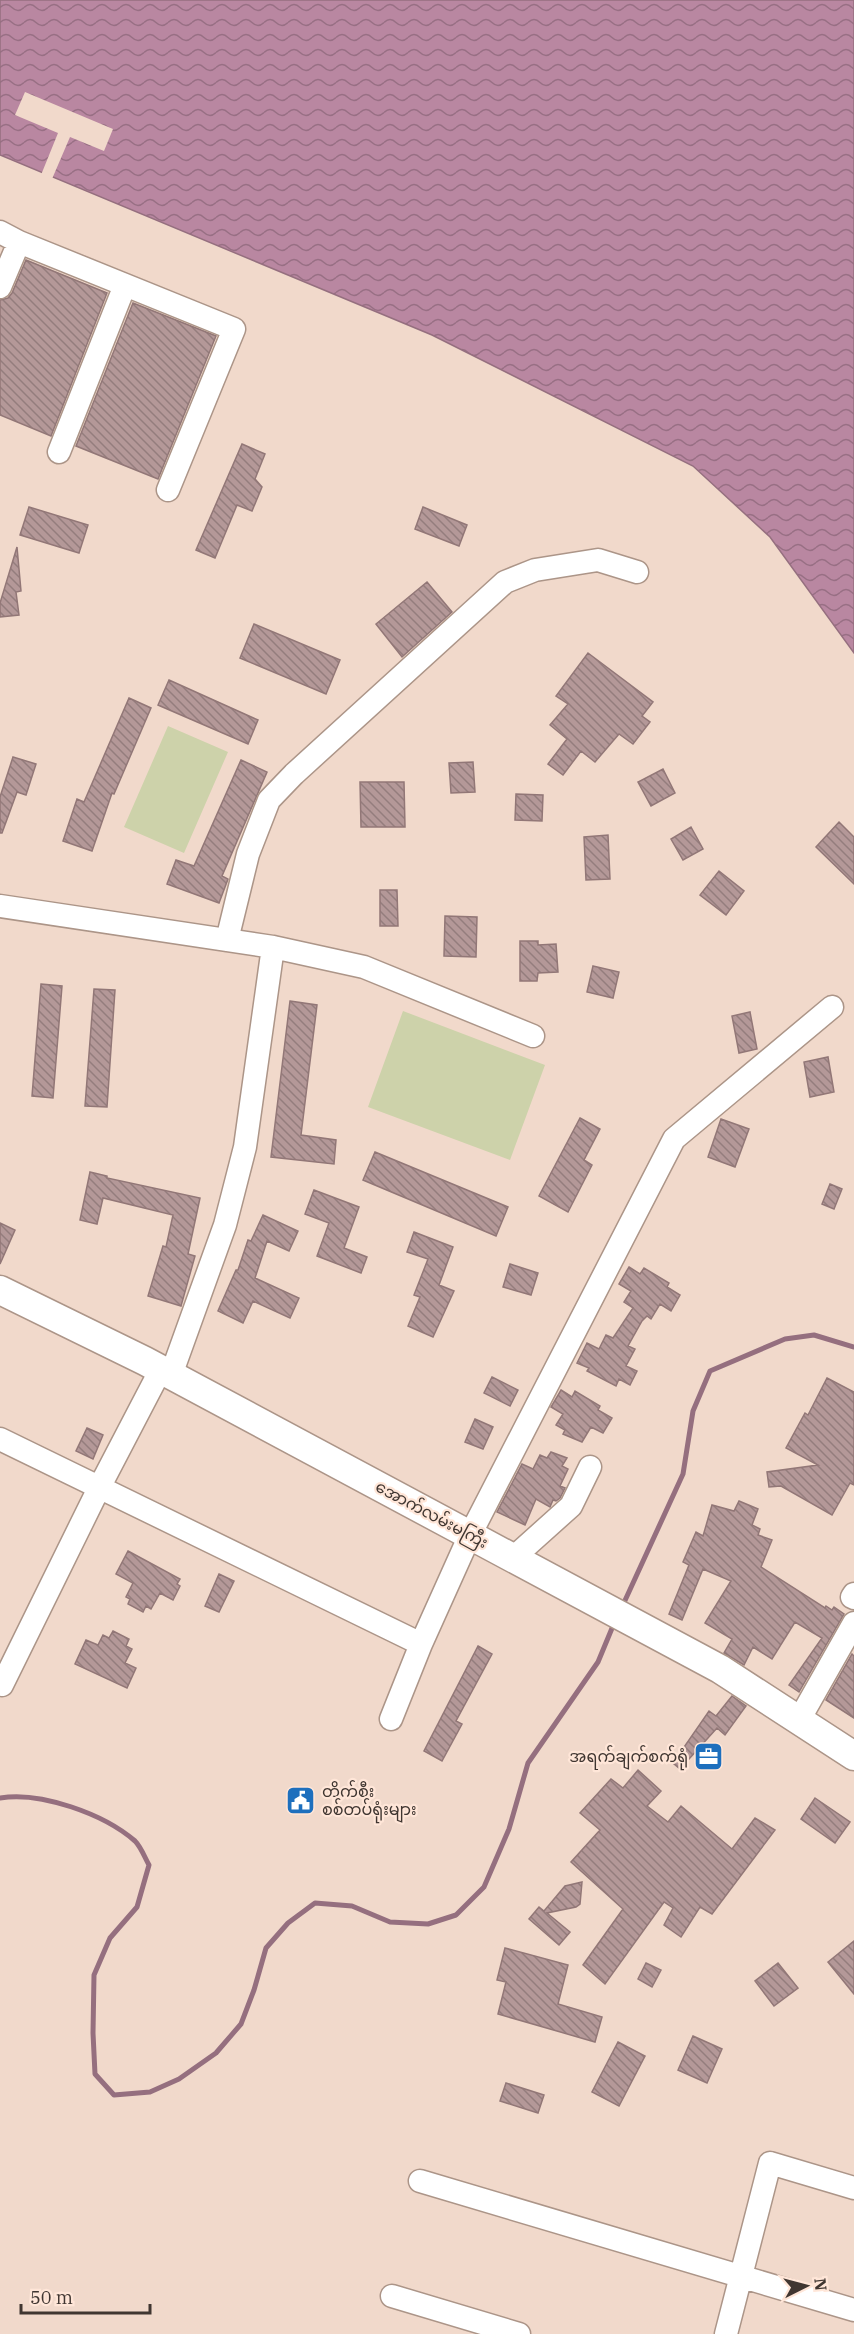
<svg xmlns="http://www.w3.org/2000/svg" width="854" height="2334" viewBox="0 0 854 2334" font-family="'IBM Plex Serif','Noto Sans Myanmar',serif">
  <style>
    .green { fill: #cdd2aa }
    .water { fill: url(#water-waves); stroke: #956f7f; stroke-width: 1.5 }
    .pier { fill: #f1d9cb }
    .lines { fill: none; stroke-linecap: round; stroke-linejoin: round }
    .stream { stroke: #956f7f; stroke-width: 5 }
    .building { fill: url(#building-back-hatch); stroke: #927777; stroke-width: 1.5 }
    .minor-casing { stroke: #ac9588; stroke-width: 25 }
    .major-casing { stroke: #ac9588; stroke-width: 31 }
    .minor { stroke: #fff; stroke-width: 22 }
    .major { stroke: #fff; stroke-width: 28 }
    .labels { text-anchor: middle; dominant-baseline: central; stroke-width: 4.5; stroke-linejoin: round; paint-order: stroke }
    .street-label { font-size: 16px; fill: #403631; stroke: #ffe6d8 }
    .poi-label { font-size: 16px; fill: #403631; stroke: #ffe6d8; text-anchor: end }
  </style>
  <defs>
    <pattern id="water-waves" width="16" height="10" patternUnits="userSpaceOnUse" patternTransform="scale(1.5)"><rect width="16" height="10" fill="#b987a1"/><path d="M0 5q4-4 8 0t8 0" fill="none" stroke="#986f84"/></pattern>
    <pattern id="building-back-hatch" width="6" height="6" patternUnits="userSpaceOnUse" patternTransform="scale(1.5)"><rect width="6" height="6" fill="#b49898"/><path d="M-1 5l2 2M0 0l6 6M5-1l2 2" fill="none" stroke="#947d7d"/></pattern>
  </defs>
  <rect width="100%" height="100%" fill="#f1d9cb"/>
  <path class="green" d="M168,726l60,26 -44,101 -60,-26z
    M403,1011l142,54 -35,95 -142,-53z"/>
  <path class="water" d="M0,0h854v653l-84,-116 -77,-71 -261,-131 -432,-180z"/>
  <path class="pier" d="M25,92l88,37 -9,22 -34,-14 -18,42 -11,-4 17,-42 -43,-18z"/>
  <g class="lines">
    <path class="stream" d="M622,1607l61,-133 10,-63 17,-40 75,-32 29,-4 40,12
      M0,1798c40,-7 104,16 135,43 6,6 10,17 14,24l-12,42 -27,31 -16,37 -1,58 2,41 19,21 36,-3 29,-13 37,-26 25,-29 13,-34 12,-42 22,-25 27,-20 37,3 38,16 38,2 28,-9 28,-28 25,-58 19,-66 70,-101 17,-41"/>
  </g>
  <path class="building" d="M26,260l81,33 -56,143 -51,-21v-115l8,-2 4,-5z
    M133,303l83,33 -58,143 -82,-33z
    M242,444l23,10 -10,25 7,8 -10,24 -15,-6 -22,53 -19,-8z
    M29,507l59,18 -9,28 -59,-18z
    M423,507l44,18 -8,21 -44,-17z
    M17,547l4,44 -5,1 3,23 -19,2v-14z
    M427,582l25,30 -50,45 -26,-33z
    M254,624l86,36 -14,34 -86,-36z
    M588,653l65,49 -11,14 8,6 -17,22 -14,-10 -24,28 -14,-11 -18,24 -15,-11 19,-25 -17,-14 18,-21 -12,-8z
    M169,680l89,40 -10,24 -90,-39z
    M129,698l22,10 -37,86 -2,-1 -20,58 -29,-10 14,-42 7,3z
    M13,757l23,7 -10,31 -9,-3 -15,41h-2v-36z
    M241,760l26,12 -45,104 6,3 -9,24 -52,-19 9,-24 18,6z
    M473,762l2,30 -24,1 -2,-30z
    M663,769l12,24 -24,13 -13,-24z
    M360,782h44l1,45h-44z
    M516,794l27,1 -1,26 -27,-1z
    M839,822l15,15v47l-38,-37z
    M691,827l12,22 -20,11 -12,-21z
    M608,835l2,44 -24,1 -2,-43z
    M719,871l25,20 -18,24 -26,-20z
    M380,890h17l1,36h-18z
    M445,916l32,1 -1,40 -32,-1z
    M520,941h18v4l18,-1 2,28 -20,1 -1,8h-17z
    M593,966l26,6 -6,26 -26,-6z
    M41,984l21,2 -9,112 -21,-2z
    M94,989l21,1 -8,117 -22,-1z
    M290,1001l27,4 -16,130 35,5 -2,24 -63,-7z
    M750,1012l7,37 -18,4 -7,-37z
    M828,1057l6,35 -24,5 -6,-35z
    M580,1118l20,11 -16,31 8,5 -24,47 -29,-16z
    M721,1119l28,10 -14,38 -27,-10z
    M375,1152l133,55 -12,29 -133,-56z
    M90,1172l17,4v2l93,20 -12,56 7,2 -14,50 -33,-10 15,-50 3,1 7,-32 -70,-17 -6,26 -17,-4z
    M830,1184l12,5 -8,20 -12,-5z
    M314,1190l45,17 -15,41 23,9 -6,16 -44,-17 12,-33 -24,-9z
    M263,1215l35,16 -9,20 -22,-10 -12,37 44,20 -9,20 -37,-17 -10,22 -25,-12 18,-41h2l10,-30 3,1z
    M0,1223l15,7 -15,34z
    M414,1232l39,15 -14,38 15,6 -21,46 -25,-11 12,-29 -6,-2 14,-36 -21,-7z
    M510,1264l28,9 -7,22 -28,-8z
    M629,1267l11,7 4,-6 25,15 -2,4 13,8 -9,16 -11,-7 -9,15 -4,-3 -5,5 -14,25 7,3 -9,17 11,5 -7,14 -11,-6 -3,7 -29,-15 2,-3 -12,-5 10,-20 12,6 7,-14 7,3 20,-30 -9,-6 7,-11 -12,-7z
    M492,1377l26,13 -8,16 -26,-13z
    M827,1378l27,14v93l-4,-2 -18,32 -51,-29 -12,1 -2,-15 51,-7 -32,-17 19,-35 3,2z
    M561,1390l11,7 3,-6 25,15 -2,4 14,8 -9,15 -12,-6 -9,15 -19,-8 2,-4 -9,-5 7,-11 -12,-7z
    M475,1419l18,8 -10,22 -18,-7z
    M87,1428l16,7 -10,24 -17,-8z
    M551,1452l16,6 -5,8 6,3 -8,17 5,2 -5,10 -4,3 -3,-1 -3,7 -14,-8 -11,26 -28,-13 25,-48 11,5 7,-14 7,3z
    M739,1501l19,8 -6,16 8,4 -2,6 14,5 -11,27 64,41 1,-2 6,4 2,-3 10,7 -45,78 -10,-7 33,-47 -27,-16 -23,37 -19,-12 -9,18 -20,-12 8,-14 -27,-16 26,-42 -28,-12 -21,51 -13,-6 20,-49 -6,-3 13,-30 7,4 9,-31 22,6z
    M128,1551l52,28 -3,5 3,2 -7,14 -13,-7 -9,16 -5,-3 -3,6 -15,-8 2,-5 -4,-2 7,-14 -17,-9z
    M219,1574l15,7 -15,31 -14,-6z
    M113,1631l16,8 -3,7 6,3 -7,14 11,5 -9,20 -52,-24 11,-24 12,5 5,-10 6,3z
    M478,1646l14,8 -36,67 6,3 -20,37 -18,-10z
    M852,1654l2,2v62l-28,-18z
    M732,1696l14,10 -21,29 -8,-7 -37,41 -7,-6 36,-52 7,5z
    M638,1770l23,21 -14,15 21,16 13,-16 51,43 23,-31 20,12 -63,84 -12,-7 -19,30 -17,-12 9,-17 -9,-6 -59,82 -22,-19 40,-56 -52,-47 29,-32 -20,-17 31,-34 12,9z
    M294,1789l16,6 -5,12 -16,-6z
    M815,1798l35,24 -15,21 -34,-24z
    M582,1882l-2,22 -4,3 -29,6 23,19 -11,13 -30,-26 10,-12 5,4 21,-25z
    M854,1941v53l-26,-32z
    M505,1948l63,17 -10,39 44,13 -7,25 -97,-28 8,-32 -9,-2z
    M646,1963l15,7 -9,17 -14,-8z
    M778,1963l20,25 -24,18 -19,-25z
    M693,2036l29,13 -15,34 -29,-13z
    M618,2042l27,14 -26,50 -27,-14z
    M506,2083l38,12 -6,18 -38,-12z"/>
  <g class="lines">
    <defs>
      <path id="minor" d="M0,232l19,10 215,87 -66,161
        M0,287l19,-45
        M59,452l66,-167
        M0,906l273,41 91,20 169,69
        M227,940l21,-86 21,-54 25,-26 211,-192 30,-12 63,-10 39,12
        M171,1375l54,-150 20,-78 28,-200
        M0,1439l421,205
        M513,1558l58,-52 19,-39
        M854,1594l-2,3 2,1
        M2,1685l97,-197 62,-119
        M391,1719l30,-75 49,-109 204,-396 158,-132
        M799,1720l55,-97
        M420,2181l434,129
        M392,2296l127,38
        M726,2334l44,-171 84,25"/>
      <path id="major" d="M0,1290l145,71 575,308 134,87"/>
    </defs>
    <use href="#minor" class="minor-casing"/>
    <use href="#major" class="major-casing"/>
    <use href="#minor" class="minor"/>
    <use href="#major" class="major"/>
  </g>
  <defs>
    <symbol id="office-square" viewBox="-11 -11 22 22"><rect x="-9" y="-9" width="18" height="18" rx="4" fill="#1d6fbd" stroke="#ffe6d8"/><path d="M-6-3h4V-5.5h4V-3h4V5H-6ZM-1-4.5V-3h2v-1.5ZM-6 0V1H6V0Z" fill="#fff"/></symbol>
    <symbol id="civic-square" viewBox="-11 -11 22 22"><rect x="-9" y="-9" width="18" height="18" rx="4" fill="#1d6fbd" stroke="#ffe6d8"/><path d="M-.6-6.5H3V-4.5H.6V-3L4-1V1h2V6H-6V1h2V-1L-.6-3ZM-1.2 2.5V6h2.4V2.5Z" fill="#fff"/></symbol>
  </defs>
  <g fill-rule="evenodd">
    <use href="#office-square" x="692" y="1740" width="33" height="33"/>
    <use href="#civic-square" x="284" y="1784" width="33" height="33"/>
  </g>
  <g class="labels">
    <g class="street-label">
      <text transform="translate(432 1514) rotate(28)">အောက်လမ်းမကြီး</text>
    </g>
    <g class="poi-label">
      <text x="688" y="1756">အရက်ချက်စက်ရုံ</text>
      <text x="322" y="1791" text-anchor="start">တိုက်စီး<tspan x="322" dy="18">စစ်တပ်ရုံးများ</tspan></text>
    </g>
  </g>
  <g transform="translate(806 2286) rotate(84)" stroke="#ffe6d8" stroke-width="4.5" paint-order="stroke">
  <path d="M0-4.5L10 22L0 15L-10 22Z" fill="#403631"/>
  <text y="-9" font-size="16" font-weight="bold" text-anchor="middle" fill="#403631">N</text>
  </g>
  <path d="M21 2304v9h129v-9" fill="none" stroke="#403631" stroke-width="3"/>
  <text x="30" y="2304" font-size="18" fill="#403631" stroke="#ffe6d8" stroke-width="4.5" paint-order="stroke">50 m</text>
</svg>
